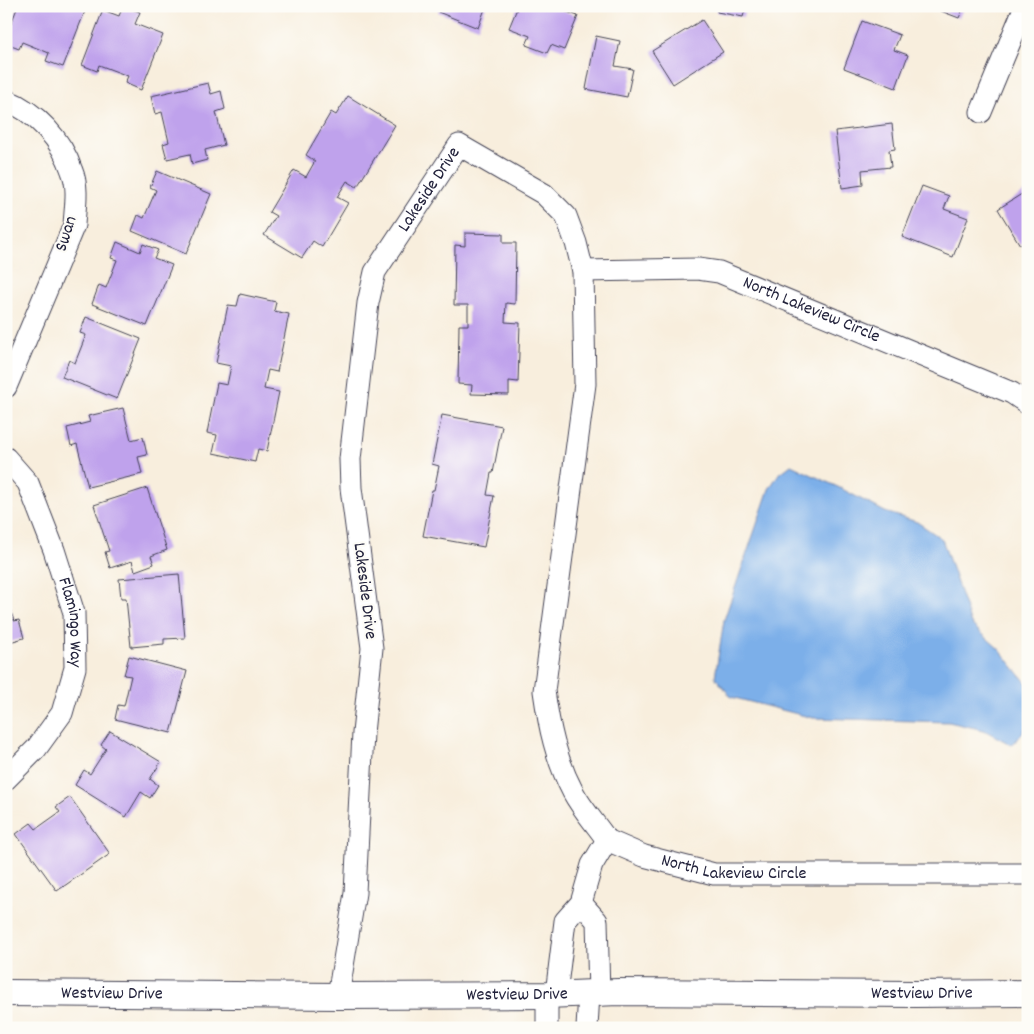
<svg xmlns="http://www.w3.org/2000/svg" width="1034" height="1034" viewBox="0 0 1034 1034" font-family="Dekko,sans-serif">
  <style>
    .water { fill: #7cafe9; stroke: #4f6892 }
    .building { fill: #bfa2ec }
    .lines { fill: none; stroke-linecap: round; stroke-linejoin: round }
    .minor-casing { stroke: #424153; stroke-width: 23 }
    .tertiary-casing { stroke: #424153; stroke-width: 28 }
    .minor { stroke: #fff; stroke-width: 21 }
    .tertiary { stroke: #fff; stroke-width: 26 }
    .labels { text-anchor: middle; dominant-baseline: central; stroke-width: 4.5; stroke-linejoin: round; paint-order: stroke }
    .street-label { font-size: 18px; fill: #22223b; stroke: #fdfcf7 }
  </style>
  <rect width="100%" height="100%" fill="#fdfcf7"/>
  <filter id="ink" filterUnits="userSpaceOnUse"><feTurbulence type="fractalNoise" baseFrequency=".02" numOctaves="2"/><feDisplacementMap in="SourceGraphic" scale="10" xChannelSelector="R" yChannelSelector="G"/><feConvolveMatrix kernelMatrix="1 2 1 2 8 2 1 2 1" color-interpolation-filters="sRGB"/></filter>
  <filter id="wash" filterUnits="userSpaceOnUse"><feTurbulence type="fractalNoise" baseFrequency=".0096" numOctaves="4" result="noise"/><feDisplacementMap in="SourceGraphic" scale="20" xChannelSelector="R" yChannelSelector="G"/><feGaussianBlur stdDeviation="1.12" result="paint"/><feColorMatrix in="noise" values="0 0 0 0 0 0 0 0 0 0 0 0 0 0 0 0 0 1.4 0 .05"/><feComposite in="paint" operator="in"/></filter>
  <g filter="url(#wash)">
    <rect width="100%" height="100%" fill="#f8eedd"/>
    <path class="water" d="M791,465l51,24 43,23 32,10 25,17 29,85 28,25 29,36v39l-6,10 -10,11 -28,-15 -35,-8 -136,-4 -82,-21 -16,-20 9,-57 45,-131 9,-14z"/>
    <g id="blocks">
      <path class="building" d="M18,6h69l-24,61 -17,-6 3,-8 -27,-11 -3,7 -13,-5v-8z
        M123,6l17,6 -5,12 28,11 -22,55 -16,-7 3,-7 -29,-11 -2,6 -15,-6 21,-55 16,6z
        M440,6h46l-8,22 -40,-16z
        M518,6h48l-2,5 14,5 -14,34 -13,-5 -4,8 -21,-8 4,-9 -21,-8z
        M718,6h28l-3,11 -26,-5z
        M928,6h36l-5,12z
        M702,20l21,32 -50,32 -21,-33z
        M862,21l38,14 -6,15 14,5 -12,33 -52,-20z
        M596,36l24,5 -5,25 18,3 -6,28 -41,-8z
        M208,83l3,11 10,-3 4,18 -9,3 8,33 -19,5 2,10 -15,4 -2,-10 -23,5 -4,-15 6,-2 -7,-30 -7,2 -4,-18z
        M348,96l47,29 -38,62 -10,-6 -10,16 11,6 -26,44 -9,-6 -11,17 -38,-23 12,-19 -7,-4 25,-42 12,7 9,-16 -9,-6 25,-43 5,3z
        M892,124l3,25 -6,1 2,17 -29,3 1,15 -21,3 -7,-57z
        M157,171l54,23 -25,60 -54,-23 6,-16 6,3 12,-28 -6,-3z
        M922,186l27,10 -5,13 24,9 -15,39 -51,-20z
        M1028,190v50l-8,5 -22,-36z
        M465,233l38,1v9h13l-1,61 -9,-1 -1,19 15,1 -2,59 -9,-1v14l-38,-1 1,-9 -14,-1 1,-59h9v-20h-14l1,-60 10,1z
        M117,242l23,10 3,-8 15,6 -4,8 18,7 -25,61 -55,-22 7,-19 7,3 11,-28 -6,-2z
        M240,294l36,8 -2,9 15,3 -12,58 -9,-2 -4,19 15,3 -12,59 -9,-2 -3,13 -42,-9 4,-18 -10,-2 10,-50 10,2 4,-19 -15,-3 12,-58 9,1z
        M86,317l55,22 -24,60 -55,-22 7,-17 6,3 11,-28 -6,-2z
        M123,408l8,32 12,-3 4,18 -9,2 4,17 -54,13 -11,-43 -6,2 -4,-18 23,-6 -2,-6z
        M442,415l60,11 -9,47h-2l-4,22 7,1 -10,51 -61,-11 9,-46h2l5,-24 -7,-2z
        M147,488l20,62 -16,6 3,8 -19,7 -3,-10 -22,7 -5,-16 4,-1 -15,-46z
        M179,574l6,64 -21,1v5l-33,3 -5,-49h-5l-2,-19z
        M6,596l8,25 5,-1 5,18 -18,5z
        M129,656l58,15 -16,62 -56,-14 3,-14 6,1 7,-30 -7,-1z
        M110,731l51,31 -11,17 8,6 -8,13 -9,-6 -15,25 -51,-32 9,-15 6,4 16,-25 -5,-4z
        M70,797l40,57 -53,37 -41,-57 15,-11 5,6 24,-17 -4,-5z"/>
    </g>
  </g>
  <g filter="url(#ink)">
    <use href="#blocks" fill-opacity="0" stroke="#424153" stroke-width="1"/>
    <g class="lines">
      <defs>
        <g id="minor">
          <path d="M6,100c30,12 56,40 66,71 7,17 3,36 2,54l-68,162"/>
          <path d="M981,112l44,-106"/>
          <path id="s1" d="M583,271l115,-2 21,3 293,121 16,11"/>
          <path id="s2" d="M6,458l22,25 26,67 20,63 1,55 -13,45 -26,36 -30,30"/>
          <path d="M581,903l16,18 2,72"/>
          <path id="s3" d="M556,994l9,-73 16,-18 11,-38 15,-25 37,16 70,18h314"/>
          <path d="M547,995v33"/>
          <path id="s4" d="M338,996l17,-103 8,-160 9,-85 -21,-160 -1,-29 18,-156 7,-31 84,-127 85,49 22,22 10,27 7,28 2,113 -41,307c5,35 12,69 29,101 9,17 23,32 34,48"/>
          <path d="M587,1028l2,-35"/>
        </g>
        <g id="tertiary">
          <path id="s5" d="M6,993l332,3 209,-1 71,-3 298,2 112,-1"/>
        </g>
      </defs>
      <use href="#minor" class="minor-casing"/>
      <use href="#tertiary" class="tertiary-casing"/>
      <use href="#minor" class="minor"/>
      <use href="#tertiary" class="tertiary"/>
    </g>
  </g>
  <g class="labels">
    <g class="street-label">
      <text stroke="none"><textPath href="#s4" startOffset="828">Lakeside Drive</textPath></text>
      <text transform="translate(67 234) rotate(-72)">Swan</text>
      <text stroke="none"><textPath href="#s1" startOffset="236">North Lakeview Circle</textPath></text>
      <text transform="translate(364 591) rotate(83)">Lakeside Drive</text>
      <text stroke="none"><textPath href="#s2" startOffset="180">Flamingo Way</textPath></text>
      <text stroke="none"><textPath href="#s3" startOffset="298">North Lakeview Circle</textPath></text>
      <text stroke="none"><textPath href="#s5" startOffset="916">Westview Drive</textPath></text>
      <text stroke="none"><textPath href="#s5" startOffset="106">Westview Drive</textPath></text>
      <text stroke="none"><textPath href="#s5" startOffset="511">Westview Drive</textPath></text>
    </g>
  </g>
  <rect width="1034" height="1034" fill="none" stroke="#fdfcf7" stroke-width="25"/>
</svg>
